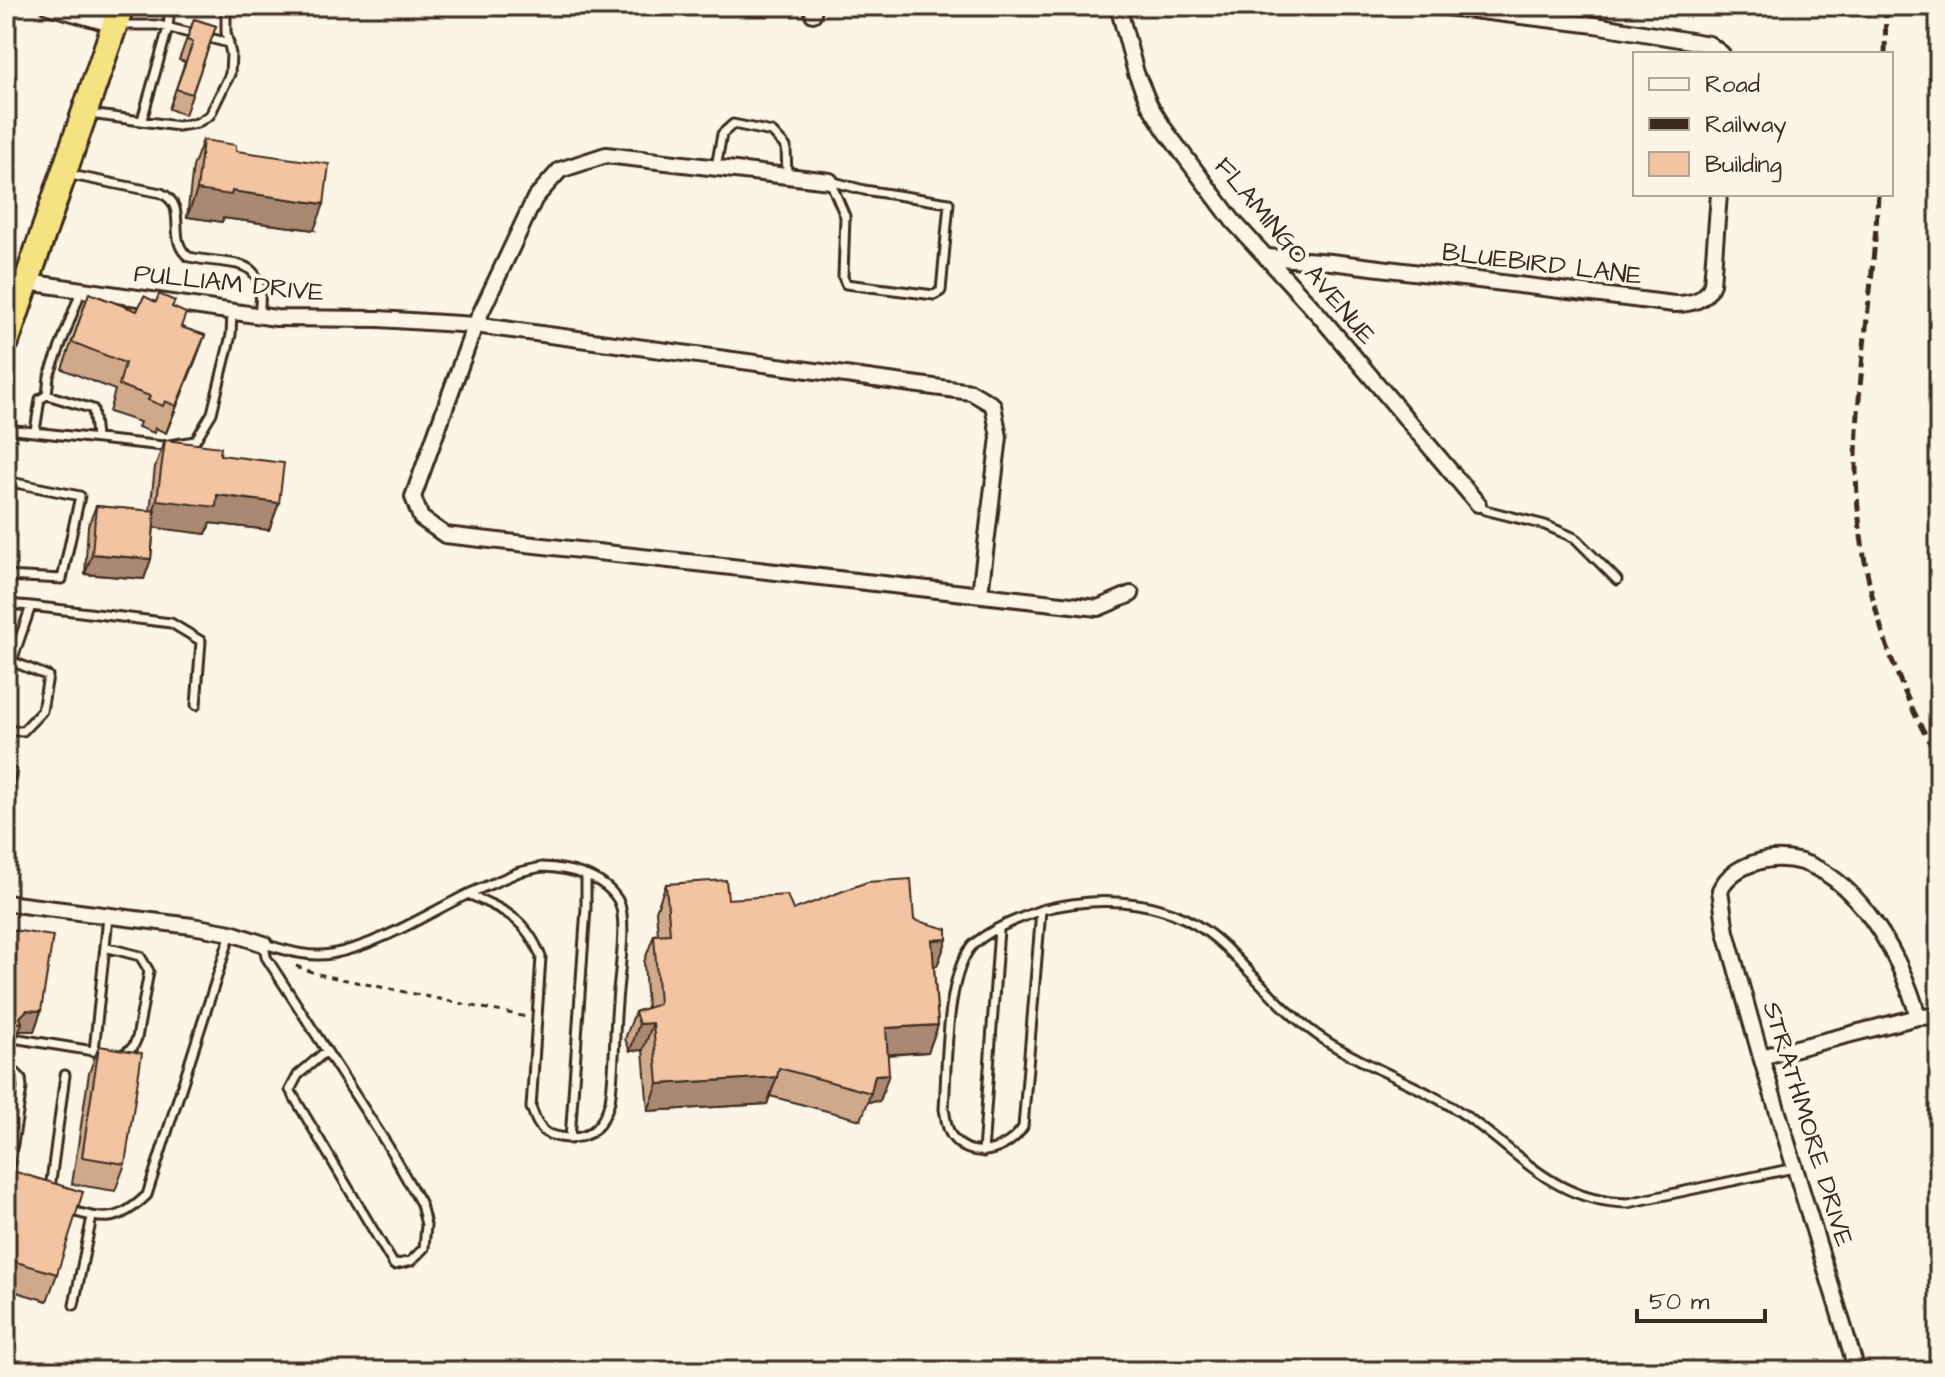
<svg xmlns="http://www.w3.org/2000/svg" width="1945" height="1377" viewBox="0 0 1945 1377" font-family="'Architects Daughter',sans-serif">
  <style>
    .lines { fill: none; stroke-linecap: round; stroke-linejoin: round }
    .service-casing { stroke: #3b2a1e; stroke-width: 13 }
    .minor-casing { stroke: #3b2a1e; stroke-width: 20 }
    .trunk-casing { stroke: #3b2a1e; stroke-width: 30 }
    .path { stroke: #3b2a1e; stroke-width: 3; stroke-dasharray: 6 6; stroke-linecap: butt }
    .service { stroke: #fcf5e5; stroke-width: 7 }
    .minor { stroke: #fcf5e5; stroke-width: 14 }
    .trunk { stroke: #f5e382; stroke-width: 24 }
    .rail { stroke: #3b2a1e; stroke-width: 5; stroke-dasharray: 12 6; stroke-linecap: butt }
    .wall { fill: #d0a98b; stroke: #3b2a1e; stroke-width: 2 }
    .shaded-wall { fill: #a98971; stroke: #3b2a1e; stroke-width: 2 }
    .building { fill: #f2c4a2; stroke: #3b2a1e; stroke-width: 2 }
    .labels { text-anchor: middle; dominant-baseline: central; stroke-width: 7; stroke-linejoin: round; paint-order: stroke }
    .street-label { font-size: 26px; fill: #3b2a1e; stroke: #fcf5e5 }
  </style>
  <rect width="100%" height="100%" fill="#fcf5e5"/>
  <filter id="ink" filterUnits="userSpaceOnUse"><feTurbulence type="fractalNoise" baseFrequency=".0125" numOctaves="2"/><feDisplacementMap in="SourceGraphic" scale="16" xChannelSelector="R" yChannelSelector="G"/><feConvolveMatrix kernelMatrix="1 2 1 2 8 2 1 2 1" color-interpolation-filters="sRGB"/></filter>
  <g filter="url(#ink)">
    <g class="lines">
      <defs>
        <path id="service" d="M121,25h37l71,18
          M90,114l88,12 19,-3 13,-8 20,-41 1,-20 -5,-22v-26
          M142,120l26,-92 2,-22
          M716,167l6,-33 11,-10 39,8 14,15 1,29
          M66,174l95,19c29,13 4,47 28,64 46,10 79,-4 70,58
          M830,181l34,9 85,13 -8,88 -7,4 -88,-11 -3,-7 2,-61z
          M47,395l2,-19 32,-85
          M6,429l157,17 32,-5 17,-28 19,-78 1,-22
          M35,431l5,-32 7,-4 46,14 3,28
          M6,481l74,15 -18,83 -56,-3
          M1478,504l7,6 60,15 30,13 42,42
          M6,604l25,2 -19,55
          M31,606l140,17 30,18 -5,64
          M6,659l42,17 -6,35 -19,20h-17
          M6,771l5,1 -5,25
          M542,867c25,1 61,8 76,33 11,19 0,79 -1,103 -3,32 -2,65 -7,98 -7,26 -21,41 -50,36 -9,-2 -16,-3 -21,-12 -4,-5 -5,-12 -8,-17l10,-151c-15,-39 -37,-47 -73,-63l51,-22z
          M1041,910c63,-16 133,-12 183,36 33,32 63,70 102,95 44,28 97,45 140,75 55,38 89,86 162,87l166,-35
          M1041,910l-18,217c-15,24 -53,36 -72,8 -5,-8 -5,-17 -7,-26 3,-40 1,-140 31,-166 18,-15 45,-25 66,-33z
          M105,947l35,9 9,15 -12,67 -4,9 -11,8
          M19,1039l87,14
          M94,1051l14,-134
          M325,1052l-27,23 -8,15 104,175 17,-4 13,-13 2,-23 -5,-21 -33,-58 -122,-189 -2,-13c21,6 45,14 67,10 48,-9 94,-39 137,-60
          M6,1071l10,2 5,5 1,10 -16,99
          M570,1139l16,-231v-32
          M983,1152l16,-223
          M50,1189l15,-114
          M69,1210c37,11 50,12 78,-15l84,-262
          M74,1305l18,-88"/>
        <path id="minor" d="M48,6l67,19
          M813,6v8
          M1118,6l18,67 14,33 15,24 68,91 86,94 159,189
          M1439,6l156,19 114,19 13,10
          M830,181l-224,-26 -46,15 -25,28 -60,127 -62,172 8,21 24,17 653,73 33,-14
          M1267,257l64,5 343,42c17,0 32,-3 38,-20l7,-90
          M27,282l249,36 103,1 96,6 496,67 22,13 6,32 -19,157
          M6,903l186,23 39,7 33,11
          M1761,1057l157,-40 21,-1
          M1857,1371l-96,-314 -35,-125 -6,-42c8,-17 27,-26 45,-30 79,-14 137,95 153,157"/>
        <path id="trunk" d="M6,342l115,-336"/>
      </defs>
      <use href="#service" class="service-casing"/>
      <use href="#minor" class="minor-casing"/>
      <use href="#trunk" class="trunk-casing"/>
      <path class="path" d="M296,966l21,8 210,43"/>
      <use href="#service" class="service"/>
      <use href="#minor" class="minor"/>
      <use href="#trunk" class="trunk"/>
      <path class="rail" d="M1885,54l1,-48
        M1878,194c-4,88 -20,174 -22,262 -1,107 29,211 83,303"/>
    </g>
    <path class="wall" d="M194,19l22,7 -31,89 -16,-6 16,-47 -6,-2z
      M203,140l111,90 -91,-12 -1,4 -35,-5 6,-50z
      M89,293l48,18 36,-3 8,19 24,8 -39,98 -11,-5 -1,5 -16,-6 2,-5 -31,-10 6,-22 -53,-21z
      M165,440l55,15 59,48 -10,27 -59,-7 -4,11 -52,-7 -3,32 -7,20 -59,-5 3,-48 8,-20 54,5 5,-44z
      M666,884l62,15 65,11 121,10 33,19 -10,27h-3l4,59 -10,27 -40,3 -8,46 -12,1 -7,18 -91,-24 -3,8 -119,7 -5,-61 -13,1 -5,-12 10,-27 12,-4 -3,-46 10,-27 4,-1 -2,-23z
      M6,929l35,82 -7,20 -14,-1 -6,14 -8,-2z
      M99,1046l26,118 -10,27 -43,-7 17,-111z
      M6,1169l51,105 -10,27 -41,-12z"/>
    <path class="shaded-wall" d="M197,190l35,1 92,13 -10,26 -91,-12 -1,4 -35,-5z
      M205,335l-10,27 -29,71 10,-27z
      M217,495l62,8 -10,27 -59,-7 -4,11 -58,-7 9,-27z
      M92,554l59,5 -7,20 -59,-5z
      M947,939l-10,27h-15l10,-26z
      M27,1010l14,1 -7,20h-15l3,-8 -2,-6z
      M653,1023l-10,27 -13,1 9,-27z
      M938,1025l-10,27 -52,3 10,-27z
      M889,1074l-9,27 -12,1 7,-27z
      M777,1077l-10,27 -119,7 10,-27z"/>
    <path class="building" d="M194,19l22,7 -24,68 -16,-5 17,-47 -6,-2z
      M203,140l33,5v6l93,13 -5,40 -92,-13 -1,4 -34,-5z
      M89,293l48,18 7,-15 12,6 3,-8 16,7 -3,6 14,6 -5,14 24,8 -29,71 -11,-5 -2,5 -15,-6 2,-4 -31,-11 6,-22 -53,-21z
      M165,440l56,7 -1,8 64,8 -5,40 -62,-8 -1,12 -59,-7z
      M96,506l59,5 -4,48 -59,-5z
      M911,879l3,41 33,9v10l-15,1 6,85 -52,3 3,46 -14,1 -4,18 -92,-25 -2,9 -119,7 -5,-61 -14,1 -4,-12 24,-8 -5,-69 16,-1 -4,-50 60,-4 2,19 59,-4 6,15 74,-28z
      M6,929l47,7 -12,75 -14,-1 -7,7 2,6 -16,-2z
      M99,1046l43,7 -17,111 -43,-7z
      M6,1169l77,23 -26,82 -51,-15z"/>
  </g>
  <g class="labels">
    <g class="street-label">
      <text transform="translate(1295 251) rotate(50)">FLAMINGO AVENUE</text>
      <text transform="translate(1542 264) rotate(7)">BLUEBIRD LANE</text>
      <text transform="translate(229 283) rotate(6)">PULLIAM DRIVE</text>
      <text transform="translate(1808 1124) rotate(73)">STRATHMORE DRIVE</text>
    </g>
  </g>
  <rect width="1945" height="1377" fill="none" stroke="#fcf5e5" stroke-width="32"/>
  <rect x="16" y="16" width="1913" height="1345" fill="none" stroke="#3b2a1e" stroke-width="3" filter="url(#ink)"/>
  <rect x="1633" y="52" width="260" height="144" fill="#fcf5e5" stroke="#afa495" stroke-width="2"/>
  <rect x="1649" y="78" width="40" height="12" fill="#fcf5e5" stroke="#afa495" stroke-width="2"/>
  <text x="1705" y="92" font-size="24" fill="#3b2a1e">Road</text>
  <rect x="1649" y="118" width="40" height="12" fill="#3b2a1e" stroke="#afa495" stroke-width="2"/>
  <text x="1705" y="132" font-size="24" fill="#3b2a1e">Railway</text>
  <rect x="1649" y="152" width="40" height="24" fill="#f2c4a2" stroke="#afa495" stroke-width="2"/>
  <text x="1705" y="172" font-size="24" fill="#3b2a1e">Building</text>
  <path d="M1637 1309v12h128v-12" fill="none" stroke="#3b2a1e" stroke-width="4"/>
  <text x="1649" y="1309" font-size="24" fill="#3b2a1e" stroke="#fcf5e5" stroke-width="6" paint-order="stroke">50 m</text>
</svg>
